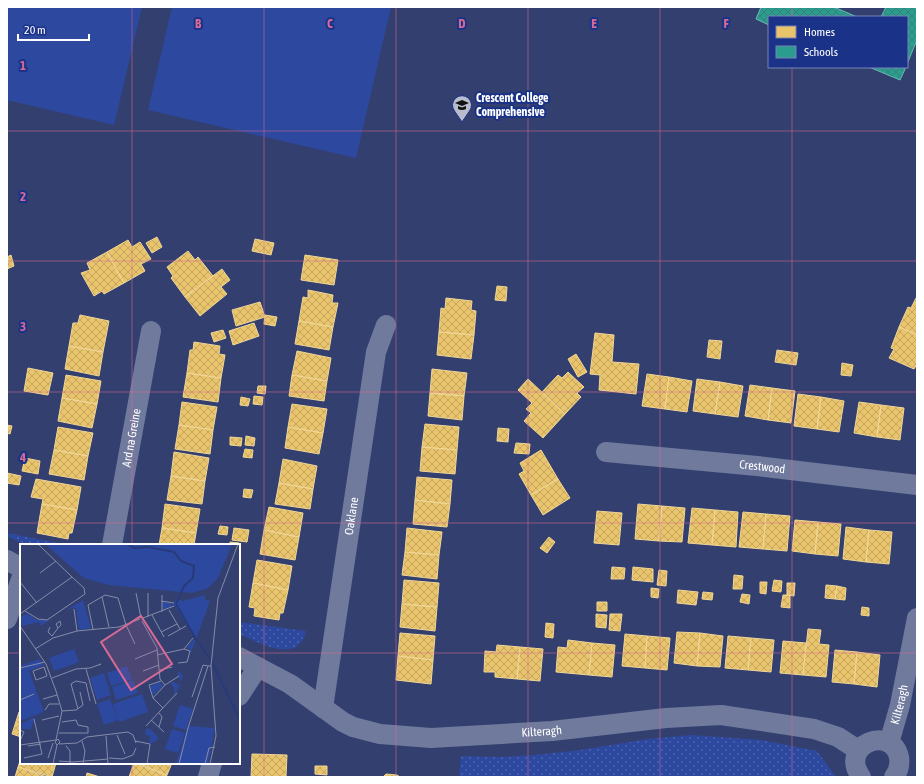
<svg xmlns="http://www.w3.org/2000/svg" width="924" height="784" viewBox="0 0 924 784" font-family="'Asap Condensed',sans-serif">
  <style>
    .grass { fill: url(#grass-dots) }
    .park { fill: #2d489f }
    .homes { fill: url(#homes-cross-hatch); stroke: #f0d697 }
    .schools { fill: url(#schools-cross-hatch); stroke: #6abab1 }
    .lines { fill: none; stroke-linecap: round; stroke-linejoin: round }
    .street { stroke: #6f7a9d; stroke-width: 20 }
    .grid { fill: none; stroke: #d76994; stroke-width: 1; stroke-opacity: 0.55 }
    .labels { text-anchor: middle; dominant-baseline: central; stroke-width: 4; stroke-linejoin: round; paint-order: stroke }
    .poi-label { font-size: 12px; font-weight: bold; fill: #fff; stroke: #1a3288; text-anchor: start }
    .street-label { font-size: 12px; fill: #fff; stroke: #1a3288 }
    .inset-river { fill: none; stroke: #283a79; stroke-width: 2 }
    .inset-road { fill: none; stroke: #858ca9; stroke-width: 1 }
    .view { fill: #d76994; fill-opacity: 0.15; stroke: #d76994; stroke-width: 2 }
    .inset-edge { fill: none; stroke: #fff; stroke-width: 2 }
    .grid-label { font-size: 13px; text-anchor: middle; font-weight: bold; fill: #d76994; stroke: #1a3288; stroke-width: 4; stroke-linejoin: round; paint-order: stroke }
  </style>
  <defs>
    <pattern id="grass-dots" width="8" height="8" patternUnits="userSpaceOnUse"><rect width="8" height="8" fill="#2d489f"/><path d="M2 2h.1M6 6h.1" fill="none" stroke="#4c63ad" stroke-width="1.8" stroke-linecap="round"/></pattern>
    <pattern id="homes-cross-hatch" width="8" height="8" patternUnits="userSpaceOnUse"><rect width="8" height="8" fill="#e9c46a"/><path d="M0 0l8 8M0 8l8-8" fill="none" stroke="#c2a662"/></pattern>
    <pattern id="schools-cross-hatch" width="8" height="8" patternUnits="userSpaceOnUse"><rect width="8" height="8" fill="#2a9d8f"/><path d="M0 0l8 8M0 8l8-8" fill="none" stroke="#368178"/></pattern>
  </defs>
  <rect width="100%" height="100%" fill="#33406f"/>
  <path class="grass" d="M7,533l61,12h-42l-19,-9z
    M239,622l67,9c-8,34 -46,12 -67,3z
    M691,735l70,5 56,11 19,26h-377l2,-21 39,1 34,-2 47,-5 67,-11z"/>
  <path class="park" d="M7,7h135l-28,118 -107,-25z
    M172,7h219l-35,151 -208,-48z"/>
  <path class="homes" d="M157,237l5,10 -10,6 -6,-10z
    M255,239l19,4 -3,12 -19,-4z
    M128,240l4,7 8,-5 11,17 -10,5 4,7 -21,12 -17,-31z
    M188,251l7,9 3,-3 15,19 -28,21 -14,-19 2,-2 -6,-9z
    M107,252l17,31 -20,11 -2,-3 -8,5 -13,-23 9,-3 -3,-7z
    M11,255l3,11 -7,3v-12z
    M305,255l33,5 -4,25 -33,-5z
    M222,269l8,11 -9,7 6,7 -27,22 -15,-19z
    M497,286l10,1 -1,14 -11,-1z
    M308,290l25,5 -1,8h6l-5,24 -34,-6 4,-24 5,1z
    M446,298l26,3 -1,9 5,1 -2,24 -35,-3 2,-24 4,1z
    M916,298l1,1v36l-18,-8 9,-20 3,1z
    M260,302l5,15 -29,9 -4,-16z
    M80,315l29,6 -6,31 -34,-6 4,-23h5z
    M265,315l12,2 -2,9 -11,-2z
    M299,321l34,6 -4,23 -34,-6z
    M254,323l5,13 -26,9 -4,-14z
    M899,327l18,8v29l-3,5 -25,-11 5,-9 -3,-1z
    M223,330l3,8 -12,4 -3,-9z
    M439,332l35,3 -3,24 -34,-4z
    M595,333l19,2 -2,27 27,2 -3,30 -37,-4 1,-15 -10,-1z
    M709,340l13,1 -2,18 -13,-2z
    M194,342l26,4 -1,8 6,1 -4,23 -34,-5 3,-23h3z
    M69,346l34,6 -4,24 -34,-7z
    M777,350l21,3 -2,12 -21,-3z
    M297,351l34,7 -4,23 -35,-6z
    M576,354l11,18 -9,5 -10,-18z
    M842,363l11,2 -2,11 -10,-1z
    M28,368l25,5 -5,22 -24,-4z
    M432,369l35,4 -3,23 -34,-3z
    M568,372l16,15 -7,6 4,4 -16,17 -23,-22 16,-17 4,3z
    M187,373l34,5 -3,24 -35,-5z
    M647,374l22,3 -4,32 -23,-3z
    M66,375l35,6 -4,23 -35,-6z
    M292,375l35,6 -3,20 -35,-5z
    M669,377l23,4 -5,31 -22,-3z
    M528,379l37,35 -22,24 -19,-17 7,-8 -5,-4 6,-6 -14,-13z
    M697,379l23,3 -5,32 -22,-3z
    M720,382l23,4 -5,31 -23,-3z
    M750,385l22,3 -4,32 -23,-4z
    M258,386h8l-1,8 -8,-1z
    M772,388l23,3 -4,32 -23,-3z
    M430,393l34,3 -2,24 -34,-4z
    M798,394l23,3 -4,32 -23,-3z
    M254,396l9,1 -1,8 -9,-1z
    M241,397l9,2 -2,7 -8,-1z
    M821,397l23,4 -5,31 -22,-3z
    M62,398l35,6 -5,24 -34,-7z
    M182,402l35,5 -4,23 -34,-5z
    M859,402l22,3 -4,32 -23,-4z
    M292,404l35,5 -4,24 -35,-6z
    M881,405l23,3 -4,32 -23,-3z
    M425,424l34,3 -2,23 -35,-3z
    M7,425l5,1 -2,8 -3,-1z
    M179,425l34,5 -3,24 -35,-5z
    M58,427l35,6 -5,23 -34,-6z
    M288,427l35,6 -4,21 -34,-6z
    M498,428l11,1 -1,13 -11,-1z
    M246,436l9,2 -1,8 -9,-1z
    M230,437l12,1 -1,8 -11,-1z
    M516,443l14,1 -1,10 -15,-1z
    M422,447l35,3 -2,24 -35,-3z
    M245,449l8,1 -1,8 -9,-1z
    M54,450l34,6 -4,24 -35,-6z
    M541,450l17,29 -27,16 -12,-21 5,-3 -4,-8z
    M174,452l35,6 -4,23 -34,-5z
    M25,458l15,3 -2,13 -16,-3z
    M283,459l34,7 -4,23 -34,-6z
    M7,473l14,3 -2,9 -12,-2z
    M171,476l34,5 -3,23 -35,-4z
    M417,477l35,3 -2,24 -35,-4z
    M36,479l45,8 -4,23 -35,-6 1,-5 -12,-2z
    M558,479l12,19 -27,17 -12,-20z
    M279,483l34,6 -3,20 -35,-5z
    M244,489l9,1 -2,8 -8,-1z
    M415,500l35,4 -3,23 -34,-3z
    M42,504l35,6 -5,23h-3l-1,6 -31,-6z
    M165,504l35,5 -4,24 -34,-5z
    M638,504l24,2 -3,35 -24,-2z
    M662,506l23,2 -3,34 -23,-1z
    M269,507l34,6 -4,24 -35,-7z
    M692,508l23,2 -3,35 -24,-2z
    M715,510l23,2 -2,35 -24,-2z
    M597,511l25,2 -3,32 -25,-2z
    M743,512l23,2 -3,35 -24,-2z
    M766,514l24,2 -3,35 -24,-2z
    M795,520l23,2 -3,32 -23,-3z
    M818,522l23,2 -3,32 -23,-2z
    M220,526l8,1 -1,8 -9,-1z
    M846,527l23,3 -3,32 -23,-3z
    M162,528l34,5 -2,12h-35z
    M234,528l15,2 -2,12 -15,-2z
    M407,528l35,4 -3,23 -34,-3z
    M264,530l35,7 -4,23 -35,-6z
    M869,530l23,2 -3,32 -23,-2z
    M549,537l6,5 -8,11 -7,-5z
    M230,542l9,1v2h-9z
    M405,552l34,3 -2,24 -35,-4z
    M257,560l35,6 -4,24 -35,-7z
    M612,567l13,1 -1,11h-13z
    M633,567l20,2v13l-21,-2z
    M659,570l8,1 -1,15 -9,-1z
    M734,575l9,1 -1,13h-9z
    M404,580l35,3 -2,24 -35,-3z
    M774,580l8,1 -1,11 -9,-1z
    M760,582h7l-1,12 -6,-1z
    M253,583l35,7 -5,23h-3l-1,7 -25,-4 1,-8 -6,-1z
    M787,583h8l-1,13 -7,-1z
    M826,585l11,1 -2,13 -10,-1z
    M837,586l9,2 -1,12 -10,-1z
    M651,588l8,1 -1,9 -7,-1z
    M678,590l20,2 -2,13 -19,-2z
    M703,592l10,1 -1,7 -10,-1z
    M742,594l8,1 -1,9 -9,-2z
    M783,595h7v13l-9,-1z
    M597,602h10v9h-10z
    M402,604l35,3 -2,24 -35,-4z
    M862,607l7,1v8l-8,-1z
    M596,614l11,1 -1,13 -10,-1z
    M610,614h12l-2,17 -11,-1z
    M546,623l8,1 -1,14 -8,-1z
    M808,629l13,1 -2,14 10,1 -3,32 -23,-2z
    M677,632l23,1 -3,33 -23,-3z
    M400,633l35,3 -2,24 -35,-4z
    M700,633l23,3 -3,31 -23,-1z
    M625,634l22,2 -2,32 -23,-2z
    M647,636l23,2 -3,32 -22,-2z
    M728,636l23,2 -3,32 -23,-2z
    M751,638l23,2 -3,32 -23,-2z
    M568,640l24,3 -3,32 -33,-3 2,-25 9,1z
    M783,641l23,2 -3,32 -23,-2z
    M592,643l23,2 -3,32 -23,-2z
    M497,645l23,2 -3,32 -22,-2v-5h-11l1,-21 11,1z
    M520,647l23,2 -3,32 -23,-2z
    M835,650l22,2 -3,32 -22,-2z
    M857,652l23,3 -3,32 -23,-3z
    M398,656l35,4 -2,24 -35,-4z
    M19,712h2v25l-9,-3z
    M252,754l35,1 -1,22h-35z
    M21,758v5h35l-4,14 -34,-10z
    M134,763l33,12 -1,2h-37z
    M137,763h35l-5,12z
    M315,766h12v9l-12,-1z
    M18,767l29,10h-32z
    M87,773l13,4h-14z
    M386,774l11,1 3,2h-17z"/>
  <path class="schools" d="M761,7h73l23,10h-88v8l-13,-6z
    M886,7h31v33l-10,24v-47h-26z
    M869,67h37l-6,13z"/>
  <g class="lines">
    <g class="street">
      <path id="s1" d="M606,452l151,14 160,19"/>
      <path id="s2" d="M112,545l39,-214"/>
      <path d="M7,560l14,8"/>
      <path d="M7,619l14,-40"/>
      <path id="s3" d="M239,657l51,27 53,38 10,5 27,7 51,4 121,-7 114,-13 55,-3 93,14 24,8 20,13"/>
      <path d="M239,696l19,-29"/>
      <path id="s4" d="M323,708l53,-356 10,-27"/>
      <path id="s5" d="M889,743l11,-38 17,-87"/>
      <path d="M208,777l4,-14"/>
      <path d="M861,777c-23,-32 30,-53 38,-20 1,7 0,14 -5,20"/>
    </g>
  </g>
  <path class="grid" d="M132,7v538M264,7v770M396,7v770M528,7v770M660,7v770M792,7v10M792,67v710M7,131h910M7,261h910M7,392h910M7,523h910M7,653h14M239,653h678M132,763v14"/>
  <defs>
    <symbol id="school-pin" viewBox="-11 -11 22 30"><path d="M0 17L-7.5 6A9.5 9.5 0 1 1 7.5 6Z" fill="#b8bccd" stroke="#1a3288"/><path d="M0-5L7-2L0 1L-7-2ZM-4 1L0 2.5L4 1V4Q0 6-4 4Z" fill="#111"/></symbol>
  </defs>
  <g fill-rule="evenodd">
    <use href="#school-pin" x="451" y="94" width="22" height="30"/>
  </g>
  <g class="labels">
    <g class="poi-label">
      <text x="476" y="98">Crescent College<tspan x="476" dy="14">Comprehensive</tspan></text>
    </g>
    <g class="street-label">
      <text stroke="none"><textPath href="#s2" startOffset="109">Ard na Greine</textPath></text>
      <text stroke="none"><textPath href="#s1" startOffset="157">Crestwood</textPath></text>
      <text stroke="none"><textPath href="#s4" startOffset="194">Oaklane</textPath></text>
      <text stroke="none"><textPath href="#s5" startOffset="40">Kilteragh</textPath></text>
      <text stroke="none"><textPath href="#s3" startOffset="324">Kilteragh</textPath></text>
    </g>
  </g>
  <g transform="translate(20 544)">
    <rect width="220" height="220" fill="#33406f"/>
    <path d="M25,0h187l-14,34 -10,10 -16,5 -83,-8 -25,-7zM185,51v5l5,1 -19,52 -1,-4 -4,-2 9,-8 -19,-32 -2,-2 -11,5 -1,-8 8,1 2,3 5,-7 6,2zM63,56l8,28 -12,2 -3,-22 -8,1zM7,70l10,6h13l-9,6 -2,-4 -17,4 -2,-9zM160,128l3,4 -8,20 -1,-8 -4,-5 5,-1 2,3 4,-3 -4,-9zM140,138l3,4 -10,9 -3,-9zM15,173l-4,12h-9v-6zM129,184l10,10 -8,6 -2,-2 1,-6 -5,-1 1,-6z" fill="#2d489f"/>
    <path d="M54,105l5,13 -25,9 -5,-13zM20,115l4,6 -15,6 15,41 -24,9v-55zM107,122l5,13 -21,7 -4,-13zM84,129l7,22 -14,5 -7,-22zM113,136l5,13 -22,7 -4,-13zM122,150l6,18 -29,10 -6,-18zM90,155l8,21 -14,5 -7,-21zM160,161l13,4 -7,21 -13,-4zM168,182l27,2 -7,36h-32zM152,185l13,4 -7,20 -13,-4z" fill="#2d489f"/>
    <path class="inset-river" d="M107,0l7,4 14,-1 26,5 7,9 13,5 -1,12 -9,8 -8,18 21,37M179,99l14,21 27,56"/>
    <path class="inset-road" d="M20,29l16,-12M0,38l17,21M116,49l5,25M128,49v24M142,51v17M82,53l7,30M141,57l13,2M54,65l3,22M149,66l11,19M5,67l13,8 9,1 38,-26 -1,-6 -12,-11M0,70l52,-37 -34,-33M132,71l12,22M123,74l31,-12M122,77l15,27 3,31 5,6 -12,13 10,10M0,82l26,38 10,27 6,20 -6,29M30,83l-2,5 4,4 6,-8 -2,-4 4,-3 1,4 -3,3M73,85l-5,-24 17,-10 13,3 8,27 9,19M141,88l16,-8M148,92l18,-10M15,105l18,-11 24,-7 42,-4 21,-8M137,111l27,-6 9,-11M115,115l22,-9M158,119l9,-1 3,-11 -6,-2M24,123l3,9 -11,4 -3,-9zM0,124l25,-6M66,125l10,35M140,126l12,-3M123,127l16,-6M32,134l24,-9 14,-1 11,-4 -2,1M145,141l14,-9M172,153l11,-32 5,1M133,154l-4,-13 12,-4M23,155l14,-4M0,156l14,-6M58,165l-7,-25 5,-3 10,2 4,18M25,166l4,-6h10M42,167l14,-1 7,-5 -3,-13M22,176l17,-4M131,176l13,12M126,182l31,-33M139,183l3,-10 -3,-4M0,186l4,2 -4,9M39,189h29v-6l-10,-2 -2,-5 -14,2M97,191l8,19M86,192l2,28M62,197l3,10 -2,13M115,197l15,3 -3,20M39,200l18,-1 10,-6 41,-5 5,3 3,8M0,201l36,-5M8,202l13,-2M46,202l4,5v13M4,214l18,-4 -8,-35M28,214l5,-15M89,214l13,1 11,-4 3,-7M39,217l14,1 35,-3M33,220l4,-19 3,-3 -2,-3 -3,3 2,3M159,220l9,-36 20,-62h3M185,220l4,-16 6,-1M190,220l6,-28 -5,-70 7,-68 20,-54"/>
    <path class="view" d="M121,72l31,48 -41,26 -30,-48z"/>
    <rect width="220" height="220" class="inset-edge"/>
  </g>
  <g class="grid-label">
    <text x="198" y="28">B</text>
    <text x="330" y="28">C</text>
    <text x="462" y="28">D</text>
    <text x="594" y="28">E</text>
    <text x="726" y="28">F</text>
    <text x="23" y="70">1</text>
    <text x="23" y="201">2</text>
    <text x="23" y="331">3</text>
    <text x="23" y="462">4</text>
  </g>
  <rect width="924" height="784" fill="none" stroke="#ffffff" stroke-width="16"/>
  <rect x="768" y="16" width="140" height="52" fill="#1a3288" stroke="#7684b8"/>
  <rect x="776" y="26" width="20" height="12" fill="#e9c46a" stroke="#7684b8"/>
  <text x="804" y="36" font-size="12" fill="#ffffff">Homes</text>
  <rect x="776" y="46" width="20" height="12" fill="#2a9d8f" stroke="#7684b8"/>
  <text x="804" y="56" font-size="12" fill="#ffffff">Schools</text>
  <path d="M18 34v6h71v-6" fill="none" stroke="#ffffff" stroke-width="2"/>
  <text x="24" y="34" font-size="12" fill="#ffffff" stroke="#1a3288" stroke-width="3" paint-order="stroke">20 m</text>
</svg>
